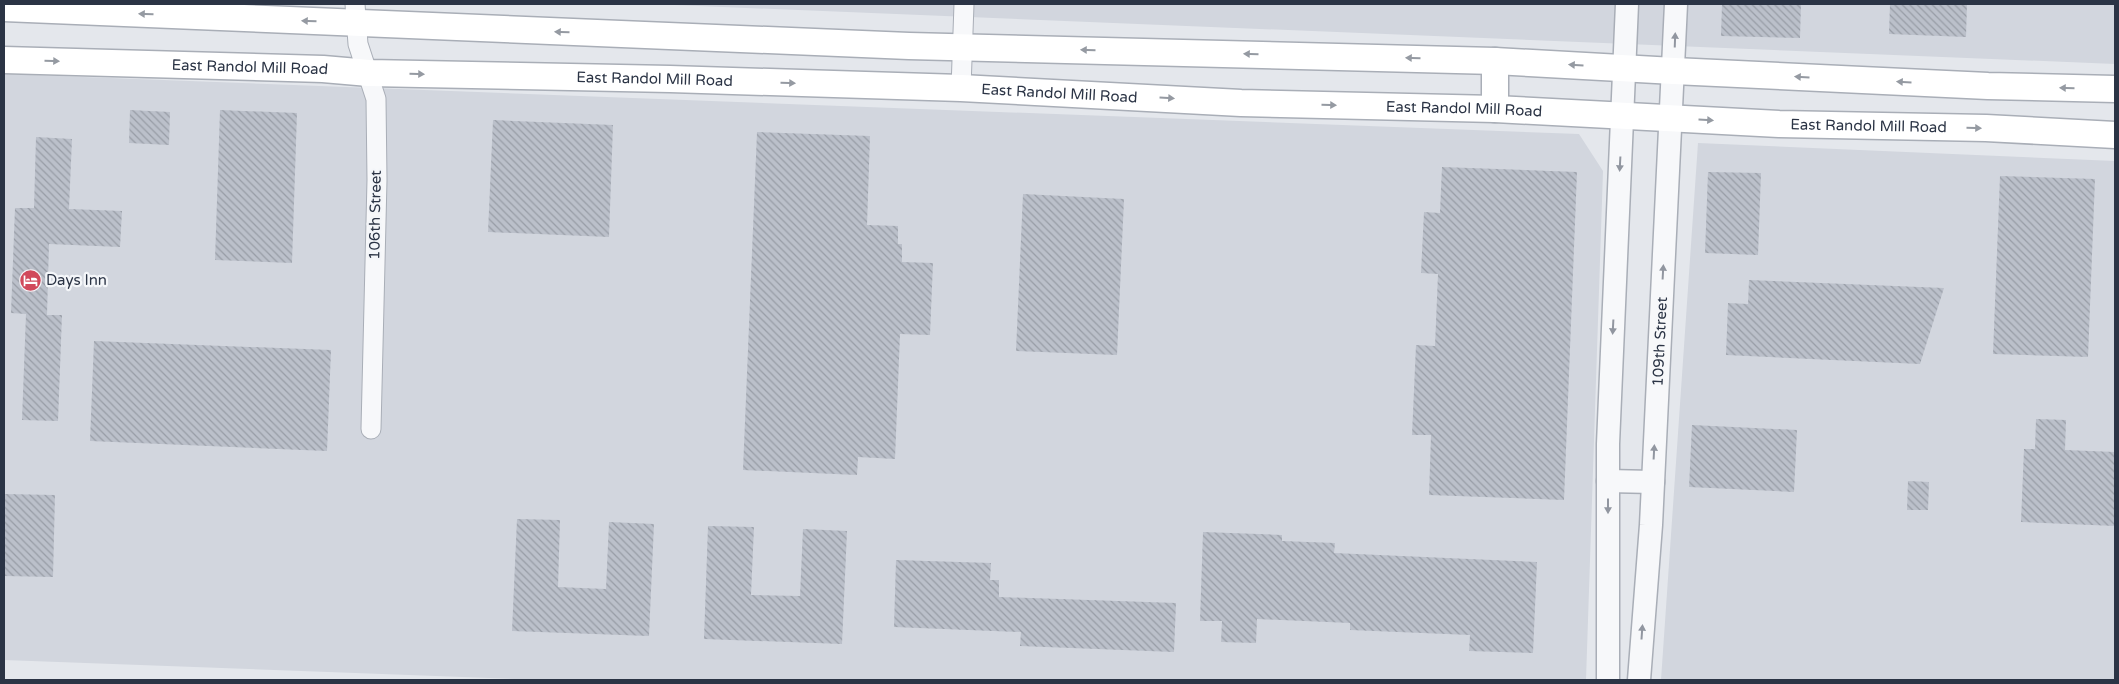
<svg xmlns="http://www.w3.org/2000/svg" width="2119" height="684" viewBox="0 0 2119 684" font-family="'Varela Round',sans-serif">
  <style>
    .built { fill: #d2d6de }
    .building { fill: url(#building-back-hatch) }
    .lines { fill: none; stroke-linecap: round; stroke-linejoin: round }
    .minor-casing { stroke: #a9aeb7; stroke-width: 21 }
    .tertiary-casing { stroke: #a9aeb7; stroke-width: 25 }
    .secondary-casing { stroke: #a9aeb7; stroke-width: 29 }
    .minor { stroke: #f7f8fa; stroke-width: 19 }
    .tertiary { stroke: #f7f8fa; stroke-width: 22 }
    .secondary { stroke: #fff; stroke-width: 26 }
    .oneway { fill: #959aa2 }
    .oneway2 { fill: #9196a0 }
    .labels { text-anchor: middle; dominant-baseline: central; stroke-width: 4.5; stroke-linejoin: round; paint-order: stroke }
    .street-label { font-size: 15px; fill: #2b3445; stroke: #f4f6f9 }
    .poi-label { font-size: 15px; fill: #2b3445; stroke: #f4f6f9; text-anchor: start }
  </style>
  <defs>
    <pattern id="building-back-hatch" width="6" height="6" patternUnits="userSpaceOnUse" patternTransform="scale(1.25)"><rect width="6" height="6" fill="#bbc0ca"/><path d="M-1 5l2 2M0 0l6 6M5-1l2 2" fill="none" stroke="#989da6"/></pattern>
  </defs>
  <rect width="100%" height="100%" fill="#e4e7ec"/>
  <path class="built" d="M651,4h1464v60z
    M4,74l1575,60 24,37 -17,509h-1043l-539,-20z
    M1698,143l417,18v519h-454z"/>
  <path class="building" d="M1722,4h79l-1,34 -79,-2z
    M1890,4h77l-1,33 -77,-3z
    M130,110l40,2 -1,33 -40,-2z
    M220,110l77,3 -5,150 -77,-3z
    M493,120l120,5 -4,112 -121,-5z
    M757,132l113,4 -3,89 31,1v18h4v18l31,1 -3,72 -30,-1 -5,125 -37,-2 -1,18 -114,-5z
    M36,137l36,2 -3,70 53,2 -2,36 -71,-3 -2,71h15l-4,106 -36,-1 4,-106 -15,-1 4,-105h19z
    M1442,167l135,5 -13,328 -135,-5 2,-60h-19l4,-90 19,1 3,-72 -17,-1 3,-61 16,1z
    M1708,172l53,1 -3,82 -53,-2z
    M2000,176l95,3 -7,178 -95,-3z
    M1023,194l101,5 -7,156 -101,-4z
    M1749,280l195,8 -24,76 -194,-9 2,-52 20,1z
    M94,341l237,9 -4,101 -237,-10z
    M2036,419l30,1 -1,30 50,2v74l-94,-4 3,-73h11z
    M1692,425l105,5 -3,62 -105,-5z
    M1908,481l21,1 -1,28h-21z
    M4,494l51,1 -2,82 -49,-1z
    M517,519l43,1 -2,67 48,2 3,-67 45,2 -5,112 -137,-5z
    M708,526l46,1 -3,68 49,1 3,-67 44,2 -5,113 -138,-5z
    M1203,532l79,3v6l53,2 -1,10 203,9 -4,91 -64,-2 1,-16 -120,-5v-7l-93,-4 -1,24 -35,-1 1,-21h-22z
    M896,560l95,3 -1,17h9v17l177,6 -2,49 -154,-6 1,-14 -127,-5z"/>
  <g class="lines">
    <defs>
      <path id="minor" d="M355,4l3,40 18,55 1,81 -6,249
        M961,88l3,-84"/>
      <g id="tertiary">
        <path d="M1608,481l45,1"/>
        <path d="M1608,680v-236l19,-440"/>
        <path id="s1" d="M1639,680l12,-155 25,-521"/>
      </g>
      <g id="secondary">
        <path d="M4,8l905,38 586,15 179,10 314,15 127,3"/>
        <path id="s2" d="M4,60l319,9 46,4 301,6 291,9 280,15 254,6 284,15 207,4 129,7"/>
        <path d="M1495,61v48"/>
      </g>
    </defs>
    <use href="#minor" class="minor-casing"/>
    <use href="#tertiary" class="tertiary-casing"/>
    <use href="#secondary" class="secondary-casing"/>
    <use href="#minor" class="minor"/>
    <use href="#tertiary" class="tertiary"/>
    <use href="#secondary" class="secondary"/>
  </g>
  <defs><path id="oneway-solid" d="M-6-.8H1V-3.2L6.5 0L1 3.2V.8H-6Z" transform="scale(1.25)"/></defs>
  <g class="oneway">
    <use href="#oneway-solid" transform="translate(146 14) rotate(-178)"/>
    <use href="#oneway-solid" transform="translate(309 21) rotate(-178)"/>
    <use href="#oneway-solid" transform="translate(562 32) rotate(-178)"/>
    <use href="#oneway-solid" transform="translate(1088 50) rotate(-179)"/>
    <use href="#oneway-solid" transform="translate(1251 54) rotate(-178)"/>
    <use href="#oneway-solid" transform="translate(1413 58) rotate(-178)"/>
    <use href="#oneway-solid" transform="translate(52 61) rotate(2)"/>
    <use href="#oneway-solid" transform="translate(1576 65) rotate(-177)"/>
    <use href="#oneway-solid" transform="translate(417 74) rotate(1)"/>
    <use href="#oneway-solid" transform="translate(1802 77) rotate(-177)"/>
    <use href="#oneway-solid" transform="translate(1904 82) rotate(-177)"/>
    <use href="#oneway-solid" transform="translate(788 83) rotate(2)"/>
    <use href="#oneway-solid" transform="translate(2067 88) rotate(-179)"/>
    <use href="#oneway-solid" transform="translate(1167 98) rotate(4)"/>
    <use href="#oneway-solid" transform="translate(1329 105) rotate(1)"/>
    <use href="#oneway-solid" transform="translate(1706 120) rotate(3)"/>
    <use href="#oneway-solid" transform="translate(1974 128) rotate(1)"/>
  </g>
  <g class="oneway2">
    <use href="#oneway-solid" transform="translate(1675 40) rotate(-88)"/>
    <use href="#oneway-solid" transform="translate(1620 164) rotate(93)"/>
    <use href="#oneway-solid" transform="translate(1663 272) rotate(-87)"/>
    <use href="#oneway-solid" transform="translate(1613 327) rotate(93)"/>
    <use href="#oneway-solid" transform="translate(1654 452) rotate(-87)"/>
    <use href="#oneway-solid" transform="translate(1608 506) rotate(90)"/>
    <use href="#oneway-solid" transform="translate(1642 632) rotate(-86)"/>
  </g>
  <defs>
    <symbol id="hotel-disc" viewBox="-11 -11 22 22"><circle r="9.5" fill="#d1495b" stroke="#f4f6f9"/><path d="M-6-4.5h1.5V1H6V5H4.5V3h-9V5H-6ZM-4 0a1.8 1.8 0 1 1 3.6 0ZM.5 0V-2.5h3Q6-2.5 6 0Z" fill="#fff"/></symbol>
  </defs>
  <g fill-rule="evenodd">
    <use href="#hotel-disc" x="18" y="268" width="25" height="25"/>
  </g>
  <g class="labels">
    <g class="street-label">
      <text stroke="none"><textPath href="#s2" startOffset="246">East Randol Mill Road</textPath></text>
      <text stroke="none"><textPath href="#s2" startOffset="651">East Randol Mill Road</textPath></text>
      <text stroke="none"><textPath href="#s2" startOffset="1056">East Randol Mill Road</textPath></text>
      <text stroke="none"><textPath href="#s2" startOffset="1461">East Randol Mill Road</textPath></text>
      <text stroke="none"><textPath href="#s2" startOffset="1866">East Randol Mill Road</textPath></text>
      <text transform="translate(375 215) rotate(-89)">106th Street</text>
      <text stroke="none"><textPath href="#s1" startOffset="339">109th Street</textPath></text>
    </g>
    <g class="poi-label">
      <text x="46" y="280">Days Inn</text>
    </g>
  </g>
  <rect width="2119" height="684" fill="none" stroke="#2b3445" stroke-width="10"/>
</svg>
